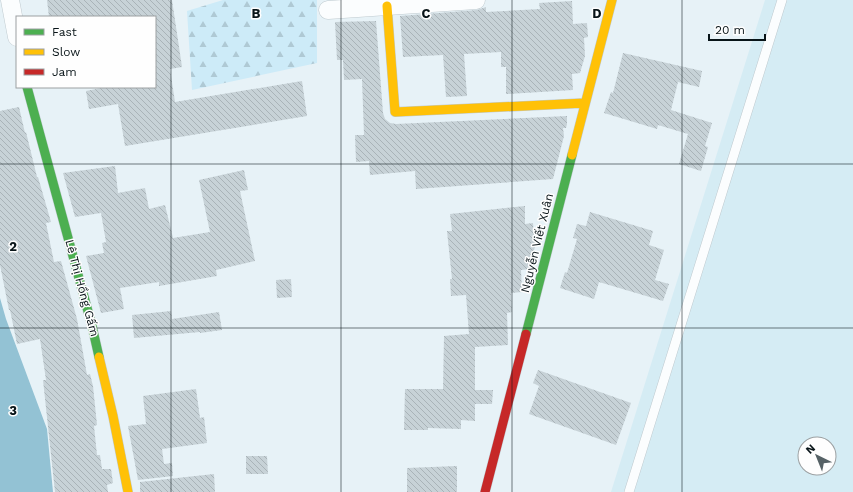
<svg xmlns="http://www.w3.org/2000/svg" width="853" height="492" viewBox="0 0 853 492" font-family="'Work Sans',sans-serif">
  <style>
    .built { fill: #d5ecf4; fill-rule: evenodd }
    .forest { fill: url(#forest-firs) }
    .water { fill: #93c2d4 }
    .building { fill: url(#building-back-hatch) }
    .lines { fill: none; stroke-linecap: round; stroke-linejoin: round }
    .lane-casing { stroke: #bfcacf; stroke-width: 10 }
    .street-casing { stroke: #bfcacf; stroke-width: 19 }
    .fast-casing { stroke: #bfcacf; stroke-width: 10 }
    .slow-casing { stroke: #bfcacf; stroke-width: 10 }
    .jam-casing { stroke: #bfcacf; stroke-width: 10 }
    .lane { stroke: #fbfdfe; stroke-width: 9 }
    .street { stroke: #fbfdfe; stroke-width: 18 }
    .fast { stroke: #4caf50; stroke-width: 9 }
    .slow { stroke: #ffc107; stroke-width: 9 }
    .jam { stroke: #c62828; stroke-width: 9 }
    .grid { fill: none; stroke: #081418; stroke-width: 1; stroke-opacity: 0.55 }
    .labels { text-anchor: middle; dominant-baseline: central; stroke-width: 3; stroke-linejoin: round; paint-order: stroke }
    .street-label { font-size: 12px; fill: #081418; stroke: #fefefe }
    .grid-label { font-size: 13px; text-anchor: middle; font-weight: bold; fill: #081418; stroke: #fefefe; stroke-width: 3; stroke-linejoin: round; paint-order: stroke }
  </style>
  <defs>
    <pattern id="forest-firs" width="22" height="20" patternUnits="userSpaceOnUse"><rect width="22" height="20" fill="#cdebf8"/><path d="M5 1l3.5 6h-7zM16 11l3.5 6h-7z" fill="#afc9d4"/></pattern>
    <pattern id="building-back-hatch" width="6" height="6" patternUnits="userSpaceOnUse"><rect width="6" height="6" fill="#c7d2d7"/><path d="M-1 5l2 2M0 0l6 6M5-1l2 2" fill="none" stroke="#a9b3b8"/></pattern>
  </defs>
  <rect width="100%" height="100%" fill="#e7f2f7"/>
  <path class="built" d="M765,0h88v492h-242zM805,444h24v24h-24z"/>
  <path class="forest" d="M223,0h94v63l-125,27 -5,-79z"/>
  <path class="water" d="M0,298l6,21 41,110 6,63h-53z"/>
  <path class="building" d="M47,0h125l10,67 -12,2 5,33 127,-21 5,35 -182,30 -7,-42 -29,5 -3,-18 20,-4h49v-70h-106z
    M572,1l1,23 14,-1 1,14 -4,1 1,18 -5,17 -8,1 1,16 -67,4v-27h-5v-15l-37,2 3,42 -21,1 -3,-42 -40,2 -3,-41 77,-6 9,-3v5l54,-3 -1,-6z
    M376,21l7,92 2,6 5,4 6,1 171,-8v8l-1,4h-3l1,8 -11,43 -137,10 -1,-18 -45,4 -1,-14 -13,1 -1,-27h9l-2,-56 -18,1 -1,-20h-6l-2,-38z
    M623,53l79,18 -3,16 -21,-5 -7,28 41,13 -7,23 3,1 -7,24 -22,-7 9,-30 -30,-9 -1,4 -53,-16 7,-21 2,1z
    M19,107l6,26 1,-1 11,45h1l13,45 -5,1 8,39 7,-1 16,58 10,56 3,-1 3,12 4,39 -3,1 3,29h3l2,14h9l2,14 -6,2 1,7h-53l-12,-112h3l-6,-41 -23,5 -7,-34h-1l-9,-45v-154z
    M115,166l3,27 27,-5 4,21 16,-4 8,33 37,-6 -11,-52 45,-10 4,20 -8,1 15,70 -39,9 1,6 -58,10v-4l-39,6 4,21 -23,4 -15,-57 18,-3 -2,-10 4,-1 -5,-29 -26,4 -12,-44z
    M525,206v18l8,-1 2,23 -5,23 -9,1 1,22 -11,1 1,19 -5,1 1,32 -33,2v43h18l-1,14h-17v17l-14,-1v9l-33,-1v2h-24l1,-41h38l1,-53 25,-2 -3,-39 -15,1 -1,-17h2l-5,-48h5l-2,-17z
    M590,212l63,19 -4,14 15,5 -9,30 14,4 -6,17 -64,-19 -5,17 -34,-11 5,-16 2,1 10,-34 -4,-1 4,-14 9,2z
    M291,279l1,18 -15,1 -1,-18z
    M171,311l1,8 47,-7 3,18 -22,3v-1l-66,6 -2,-23z
    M538,370l93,33 -15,42 -87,-31 10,-28 -6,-3z
    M196,389l4,29 4,-1 3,26 -45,6 2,15 8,-1 1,13 -35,4 -10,-54 18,-2 -3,-28z
    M246,456h21l1,18h-22z
    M457,466v26h-50v-24z
    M214,474l1,18h-75v-10z"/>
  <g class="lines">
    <defs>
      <path id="lane" d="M629,492l153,-492"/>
      <path id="street" d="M10,0l7,37
        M328,10l148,-10"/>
      <path id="fast" d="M27,87l65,239 7,31
        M526,334l46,-179"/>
      <path id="slow" d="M387,6l8,106 190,-9
        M572,155l40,-155
        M99,357l14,59 15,76"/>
      <path id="jam" d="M485,492l41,-158"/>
    </defs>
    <use href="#lane" class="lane-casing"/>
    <use href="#street" class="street-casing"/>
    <use href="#fast" class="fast-casing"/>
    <use href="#slow" class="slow-casing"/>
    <use href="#jam" class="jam-casing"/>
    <use href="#lane" class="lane"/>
    <use href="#street" class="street"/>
    <use href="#fast" class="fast"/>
    <use href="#slow" class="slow"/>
    <use href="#jam" class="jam"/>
  </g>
  <path class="grid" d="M171,0v492M341,0v492M512,0v492M682,0v492M0,164h853M0,328h853"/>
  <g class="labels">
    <g class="street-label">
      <text transform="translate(537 243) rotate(-76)">Nguyễn Viết Xuân</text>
      <text transform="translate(82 288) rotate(75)">Lê Thị Hồng Gấm</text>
    </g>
  </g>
  <g class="grid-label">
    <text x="256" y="18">B</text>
    <text x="426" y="18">C</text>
    <text x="597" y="18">D</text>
    <text x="13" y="251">2</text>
    <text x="13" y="415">3</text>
  </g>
  <rect x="16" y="16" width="140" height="72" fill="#fefefe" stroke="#9ca0a2"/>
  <rect x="24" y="29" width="20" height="6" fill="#4caf50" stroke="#9ca0a2"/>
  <text x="52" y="36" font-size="12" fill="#081418">Fast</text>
  <rect x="24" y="49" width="20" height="6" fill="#ffc107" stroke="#9ca0a2"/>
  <text x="52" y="56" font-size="12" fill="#081418">Slow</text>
  <rect x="24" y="69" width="20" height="6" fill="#c62828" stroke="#9ca0a2"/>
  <text x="52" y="76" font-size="12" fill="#081418">Jam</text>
  <g transform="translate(817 456) rotate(317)"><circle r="19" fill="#fefefe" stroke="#9ca0a2"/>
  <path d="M0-3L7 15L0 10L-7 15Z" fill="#566266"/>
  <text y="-6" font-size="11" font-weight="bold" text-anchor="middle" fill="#081418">N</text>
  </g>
  <path d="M709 34v6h56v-6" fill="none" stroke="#081418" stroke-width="2"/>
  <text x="715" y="34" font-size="12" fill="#081418" stroke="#fefefe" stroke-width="3" paint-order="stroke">20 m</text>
</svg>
